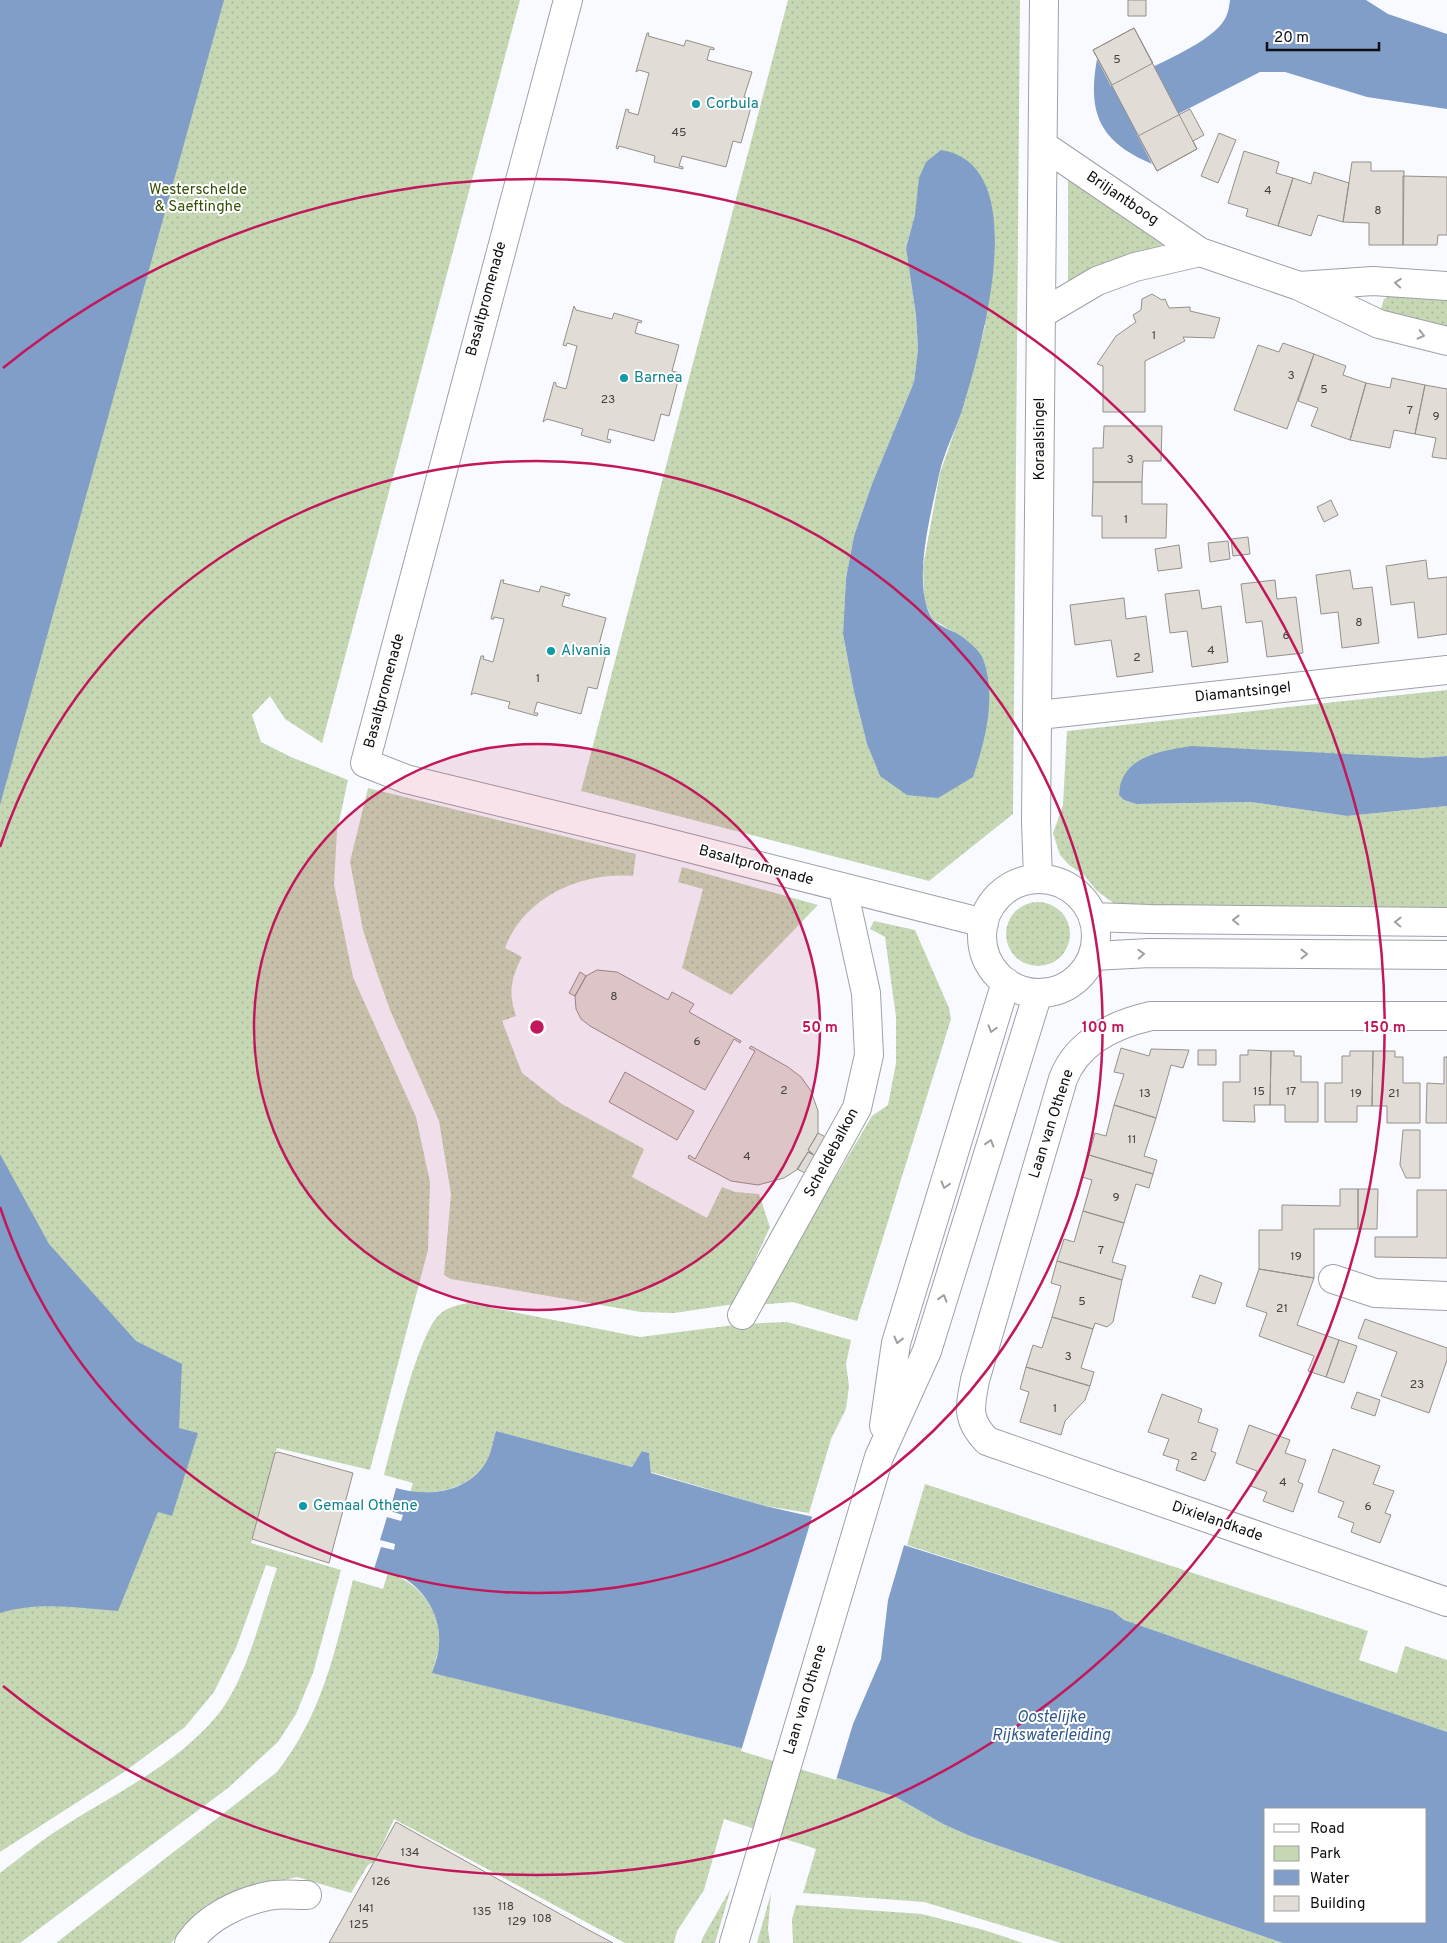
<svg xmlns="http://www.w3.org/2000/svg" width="1447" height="1943" viewBox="0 0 1447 1943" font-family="Overpass,sans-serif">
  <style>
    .green { fill: url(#green-dots); fill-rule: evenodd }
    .water { fill: #809ec7; fill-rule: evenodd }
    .pier { fill: #f8faff }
    .building { fill: #e1dcd5; stroke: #95908a }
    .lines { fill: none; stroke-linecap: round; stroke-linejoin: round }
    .minor-casing { stroke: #9da1a7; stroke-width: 30 }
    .minor { stroke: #fff; stroke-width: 28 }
    .oneway { stroke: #9e9f9f }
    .ring { fill: none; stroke: #c2185b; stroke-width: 2.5 }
    .culture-dot { fill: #0f9aa8; stroke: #fff; stroke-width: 2 }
    .labels { text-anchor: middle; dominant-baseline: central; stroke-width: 4; stroke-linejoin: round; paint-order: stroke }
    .number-label { font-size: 12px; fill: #424241 }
    .culture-label { font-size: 15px; fill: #0d838f; stroke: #fff; text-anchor: start }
    .park-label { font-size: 15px; fill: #354f06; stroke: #fff }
    .street-label { font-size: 15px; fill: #0d0e10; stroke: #fff }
    .water-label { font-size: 16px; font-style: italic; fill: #2f578c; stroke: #fff }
    .centre { fill: #c2185b; stroke: #fff; stroke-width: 2.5 }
    .ring-label { font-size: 15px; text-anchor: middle; font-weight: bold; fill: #c2185b; stroke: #fff; stroke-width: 4; stroke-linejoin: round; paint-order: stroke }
  </style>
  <defs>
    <pattern id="green-dots" width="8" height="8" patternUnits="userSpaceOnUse" patternTransform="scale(1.25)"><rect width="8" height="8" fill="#c6d7b4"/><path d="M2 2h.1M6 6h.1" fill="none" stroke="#a9b79a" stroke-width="1.8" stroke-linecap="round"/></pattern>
  </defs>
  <rect width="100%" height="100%" fill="#f8faff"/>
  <path class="green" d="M0,0h520l-198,743 -37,-24 -15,-23 -18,19 9,27 30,15 57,23 -11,51 -3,53 19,93 63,140 14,65 -2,68 -58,220 -93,-22 -26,95 90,27 -28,103 -17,41 -18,28 -50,46 -208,155h-20v-70c20,-15 40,-32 61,-45 53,-34 112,-61 154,-110 31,-35 47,-106 62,-150l-11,-3 -30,83 -22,44 -29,35 -61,45 -124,80z
    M788,0h232l-7,814 -84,67 -348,-90zM915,215l70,111 -21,78 -24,69 -17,94 1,32 8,20 32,19 -84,138 -13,-32 -13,-52 -11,-58 3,-56 8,-42 18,-52 42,-102 4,-33 -2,-34 -10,-67z
    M1068,177l95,64 -2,7 -93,39z
    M1390,296l57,1v35l-54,-19 -2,5 -10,-9 3,-10z
    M1447,690v66l-327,30 -1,8 5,6 12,4 115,-2 96,14 100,-10v106l-328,-5 -22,-16 -13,-16 -15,-10 -9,-10 -7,-22 10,-28 4,-74z
    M368,788l268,66 -3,22c-52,-4 -109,21 -128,72l17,9c-11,21 -14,36 -6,59l-14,5 20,52 40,31 82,45 -12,28 75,41 15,-31 13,5 24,2 11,33 -35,77 -61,9 -33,-1 -190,-33 -7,-4 7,-81 -12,-73 -49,-111 -14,-40 -13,-40 -13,-68z
    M682,867l136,38 -87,90 -49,-27 21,-79 -25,-7z
    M1006 934a32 32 0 1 1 64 0a32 32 0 1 1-64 0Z
    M874,921l41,9 34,78 2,11 -94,302 -64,-19 -37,3 55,-98 24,-28 37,-63 16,-11 8,-42v-46l-11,-80 -15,-8z
    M468,1303l172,34 102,-13 45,-2 64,18 -5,24 3,22 -3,23 -15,30 -22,74 -44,-7 -114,-34 -2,-19 -6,-2 -11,16 -136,-36c-3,9 -4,19 -8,27 -15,30 -47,36 -78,35l3,-10 -29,-8c9,-33 34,-142 56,-161 8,-7 18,-9 28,-11z
    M925,1484l443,147 -9,29 38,13 8,-27 42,14v72l-323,-112 -11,-9 -206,-66z
    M388,1573c30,8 53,37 51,70 0,10 -5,20 -6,30l316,77 145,46 49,28 27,12 313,107h-222l-137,-41 -121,-9 13,-44 -92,-30 -20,71 -27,41 -3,12h-49l-231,-124 -20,43 -6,3 -17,28 -54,-16 -62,14 -30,15 -34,37h-115l221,-171c46,-59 58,-121 76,-192l30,9z
    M731,1888l-16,55h-14l2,-6z
    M771,1893l-3,36 2,14h-13z
    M796,1905l126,9 62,16 39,13h-230l-1,-24z"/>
  <path class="water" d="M0,0h224l-224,805z
    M1230,0h136l22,14 59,20v75l-80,-12 -82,-25h-25l-123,63 15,29c-52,-22 -65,-50 -55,-105l14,27c28,-14 96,-40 112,-64 5,-7 6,-14 7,-22z
    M941,150c94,14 40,197 23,254 -7,24 -20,47 -25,71 -8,39 -27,106 -8,142 6,10 26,14 34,22 6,5 16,13 18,20 14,38 2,82 -10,118l-35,21 -31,-3 -27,-19 -13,-32 -13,-52 -11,-58 3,-56 8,-42 18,-52 42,-102 4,-33 -2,-34 -10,-67 9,-33 4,-37 7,-16z
    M1191,746l231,12 25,-2v50l-100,10 -96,-14 -115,2 -12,-4 -5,-5c1,-39 43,-44 72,-49z
    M0,1154l49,90 87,97 46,23 -3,64 19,5 -26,83 -14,-4 -40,99c-39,-3 -80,-10 -118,2z
    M496,1431l136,36 10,-16 7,2 2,20 114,33 53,12 295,93 11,9 323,112v211h-164l-313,-107 -27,-12 -49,-28 -145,-46 -317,-77c3,-9 7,-20 7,-30 2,-27 -15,-55 -39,-67 -7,-3 -18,-5 -26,-7l7,-22 13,3 1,-6 -15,-4 7,-23 14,4 2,-6 -13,-4 6,-23c33,10 76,4 92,-30 4,-8 5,-18 8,-27zM1266,1809h160v113h-160z"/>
  <path class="pier" d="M813,1514l92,28 -17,58 -7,59 -28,65 -17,56 -95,-29z"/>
  <path class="building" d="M1128,0h18v16h-18z
    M1134,28l63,121 -40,22 -64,-121z
    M1134,28l19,35 -41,22 -19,-35z
    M647,33h2l-1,3 36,10 2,-6 28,8v2l-4,-1 -3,11 45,12 -8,25 9,3 -12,43 -8,-2 -7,26 -44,-11 -3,10 4,1v2l-29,-7 1,-6 -36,-10 -1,3 -2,-1 10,-39 3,1 -1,2 10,3 11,-42 -10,-3 -3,2z
    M1190,109l14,26 -11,6 4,8 -40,22 -19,-35z
    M1219,133l17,7 -18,43 -17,-7z
    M1244,151l35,11 -3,11 17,5 -15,48 -32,-10 2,-7 -20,-6z
    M1352,162h19v9h33l-1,74h-34v-22l-26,-1z
    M1314,172l35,11 -6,39 -25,-7 -7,21 -33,-10 15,-48 18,6z
    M1403,176l44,1v58h-9l-1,10h-34z
    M1152,294l10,6 3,-1 4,9 21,-1v4l30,7 -6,20 -31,-1 2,4 -40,20v51h-42v-46l-6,-2 19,-28 20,-14 -3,-7 8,-5 1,-11z
    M574,306l2,4 36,9 2,-6 28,8 -1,2 -3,-1 -3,11 44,12 -7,26 8,2 -11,43 -8,-2 -7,27 -45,-12 -2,10 4,1 -1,3 -29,-8 2,-6 -36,-10 -4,3 11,-40 2,1v3l10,3 11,-43 -10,-3 -1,3 -3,-1z
    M1283,343l31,11 -27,75 -53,-19 24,-65 21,7z
    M1314,354l32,12 -3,9 23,8 -16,57 -39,-14 7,-18 -20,-7z
    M1392,378l33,7 -10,49 -21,-4 -4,18 -40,-8 16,-57 24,5z
    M1425,385l22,4v70l-15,-2 4,-19 -21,-4z
    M1104,426h58l-1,35h-18l-1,21h-49v-34h10z
    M1093,482h49v22h25l-1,34h-64v-22h-10z
    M1331,500l7,15 -14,7 -7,-15z
    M1248,537l2,17 -17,2 -2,-17z
    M1228,541l2,18 -20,3 -2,-19z
    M1179,545l3,23 -24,3 -3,-22z
    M1426,560l2,19 19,-2v57l-29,4 -4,-36 -23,3 -5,-39z
    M1350,570l3,19 19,-2 7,56 -37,5 -4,-36 -17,2 -5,-39z
    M501,580h3l-1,3 36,9 2,-6 29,8 -1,2 -4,-1 -3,11 44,12 -7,26 9,2 -11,43 -9,-2 -7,27 -44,-12 -3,11h4l-1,3 -29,-8 2,-6 -36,-9 -3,2 10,-39h3l-1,3 10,3 11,-43 -10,-2v2h-3z
    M1275,580l2,19 19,-2 7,56 -36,4 -5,-36 -16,2 -5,-39z
    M1199,590l3,19 19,-3 7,56 -36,5 -5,-36 -17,2 -5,-39z
    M1124,598l2,21 20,-3 7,56 -36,5 -6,-37 -36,5 -5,-40z
    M597,970l20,2 51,28 4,-8 22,12 -5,8 52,29 -1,2 -6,-4 -29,51 -115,-64 -9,-7 -5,-10 -1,-13 11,-20z
    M580,972l6,4 -11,20 -6,-3z
    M751,1046l37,21 13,10 10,14 7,20v22l-10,17 6,5 -6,-3 -10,17 -14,9 -26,7 -27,-4 -43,-23 1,-3 6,4 60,-108 -6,-3z
    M1121,1048l28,8 2,-7 38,1 -6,18 -12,-3 -15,53 -42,-13 10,-31 -10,-2z
    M1198,1050h18v15h-18z
    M1248,1050l23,1 -1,54h-16l1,17 -32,-1v-39h17v-27h8z
    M1271,1051h23v5h7v26h17v40h-33v-17h-15z
    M1350,1051h23l-1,55h-15v16h-32v-39h17v-27h8z
    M1373,1051h22v6h8v26h17v40h-33v-17h-15z
    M1444,1057h3v66h-21l1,-40 17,1z
    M625,1072l69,39 -17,29 -68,-38z
    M1114,1105l42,13 -12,38 13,4 -4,14 -64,-19 6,-22 11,3z
    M1403,1130h17v48h-14l-6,-13z
    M818,1133l11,6 -20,36 -12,-6 11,-17 6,3 -6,-5z
    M1089,1155l64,19 -4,14 -13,-4 -12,39 -41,-12 9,-31 -10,-3z
    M1340,1189h18v40h-44v49l-55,-9v-39h23v-25l58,1z
    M1358,1189h20l-1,40h-19z
    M1417,1190h30v68l-72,-1v-20h42z
    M1083,1211l41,12 -12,39 14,4 -4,14 -65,-19 7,-22 10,3z
    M1057,1261l65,19 -9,42 -6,5 -12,-4 -2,6 -41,-12 9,-31 -10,-3z
    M1259,1269l55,9 -17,47 42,15 -13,37 -18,-6 6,-15 -55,-20 8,-23 -21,-7z
    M1200,1275l22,8 -7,21 -23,-7z
    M1052,1317l41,12 -12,39 13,4 -4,14 -64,-19 7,-22 9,3z
    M1365,1319l82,29v12l-18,53 -48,-17 16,-44 -39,-14z
    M1339,1340l18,6 -13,37 -18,-6z
    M1026,1367l64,19 -5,14 -20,21 -4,14 -41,-13 9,-30 -9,-3z
    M1357,1392l23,8 -5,16 -24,-8z
    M1162,1394l40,15 -4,13 20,7 -7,22 5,2 -11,28 -29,-11 3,-10 -16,-5 6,-16 -21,-7z
    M1249,1425l41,15 -5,13 21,7 -8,22 5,2 -10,28 -30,-11 4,-9 -16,-6 6,-15 -21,-8z
    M1333,1449l47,17 -7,18 21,7 -9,22 6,2 -11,28 -29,-11 3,-9 -16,-6 6,-15 -26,-10z
    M278,1452l75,21 -24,90 -77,-24 23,-86z
    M396,1822l189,106 28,15h-284z"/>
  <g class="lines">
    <defs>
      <path id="minor" d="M568,0l-203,763 41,16 243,59 335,85
        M1044,146l156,106 99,34
        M1447,286l-74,-5 -74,5 80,38 68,17
        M1041,314l56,-33 38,-14 65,-15
        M1039,715l408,-45
        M1038,879l-2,-58 8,-821
        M982 936a57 57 0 1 1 114 0a57 57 0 1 1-114 0Z
        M1093,917l57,2 297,3
        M1093,956l57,-3 297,2
        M1447,1016h-296c-36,8 -74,26 -88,63l-88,301c-5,28 -9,39 12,61l460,161
        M1333,1279l42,14 72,3
        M742,1315l115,-207 12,-53 -3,-62 -23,-104
        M884,1426l12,-83 110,-361
        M189,1943c17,-25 49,-41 79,-47 12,-3 26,-1 39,-1
        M734,1943l145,-486 48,-106 111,-358"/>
    </defs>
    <use href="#minor" class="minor-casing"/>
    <use href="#minor" class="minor"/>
  </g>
  <defs><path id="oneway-chevron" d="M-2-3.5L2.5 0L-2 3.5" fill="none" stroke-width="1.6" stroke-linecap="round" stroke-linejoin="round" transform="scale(1.25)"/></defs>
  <g class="oneway">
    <use href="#oneway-chevron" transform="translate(1398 283) rotate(-176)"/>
    <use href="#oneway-chevron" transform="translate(1421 335) rotate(14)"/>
    <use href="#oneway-chevron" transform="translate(1236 920) rotate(-179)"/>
    <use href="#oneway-chevron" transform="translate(1398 922) rotate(-179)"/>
    <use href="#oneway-chevron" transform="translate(1141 954) rotate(-3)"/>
    <use href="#oneway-chevron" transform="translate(1304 954)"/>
    <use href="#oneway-chevron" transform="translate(992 1029) rotate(106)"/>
    <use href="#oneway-chevron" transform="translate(990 1143) rotate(-73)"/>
    <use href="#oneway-chevron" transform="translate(945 1185) rotate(107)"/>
    <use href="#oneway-chevron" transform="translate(943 1298) rotate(-73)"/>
    <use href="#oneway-chevron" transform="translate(898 1340) rotate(104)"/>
  </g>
  <circle cx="537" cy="1027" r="283" fill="#c2185b" fill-opacity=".12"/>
  <g class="ring">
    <circle cx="537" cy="1027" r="283"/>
    <path d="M0 847A566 566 0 1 1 0 1207"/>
    <path d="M3 368A848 848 0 1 1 3 1686"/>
  </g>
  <g class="culture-dot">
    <circle cx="696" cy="104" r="5"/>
    <circle cx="624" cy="378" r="5"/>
    <circle cx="551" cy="651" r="5"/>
    <circle cx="303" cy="1506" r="5"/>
  </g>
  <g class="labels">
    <g class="number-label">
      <text x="1117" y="60">5</text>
      <text x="679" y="133">45</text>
      <text x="1268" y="191">4</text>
      <text x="1378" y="211">8</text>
      <text x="1154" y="336">1</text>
      <text x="1291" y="376">3</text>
      <text x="1324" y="390">5</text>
      <text x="608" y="400">23</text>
      <text x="1410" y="411">7</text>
      <text x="1436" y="417">9</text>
      <text x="1130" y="460">3</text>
      <text x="1126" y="520">1</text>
      <text x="1359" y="623">8</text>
      <text x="1286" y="636">6</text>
      <text x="1211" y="651">4</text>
      <text x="1137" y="658">2</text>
      <text x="538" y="679">1</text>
      <text x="614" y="997">8</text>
      <text x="697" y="1042">6</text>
      <text x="784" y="1091">2</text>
      <text x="1259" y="1092">15</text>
      <text x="1291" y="1092">17</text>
      <text x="1145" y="1094">13</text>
      <text x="1356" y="1094">19</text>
      <text x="1394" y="1094">21</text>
      <text x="1132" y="1140">11</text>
      <text x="747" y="1157">4</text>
      <text x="1116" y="1198">9</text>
      <text x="1101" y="1251">7</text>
      <text x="1296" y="1257">19</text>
      <text x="1082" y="1302">5</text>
      <text x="1282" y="1309">21</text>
      <text x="1068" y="1357">3</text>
      <text x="1417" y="1385">23</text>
      <text x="1055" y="1409">1</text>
      <text x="1194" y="1457">2</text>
      <text x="1283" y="1483">4</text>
      <text x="1368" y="1507">6</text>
      <text x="410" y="1853">134</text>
      <text x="381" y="1882">126</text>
      <text x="506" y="1907">118</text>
      <text x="366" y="1909">141</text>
      <text x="482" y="1912">135</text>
      <text x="542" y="1919">108</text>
      <text x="517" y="1922">129</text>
      <text x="359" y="1925">125</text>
    </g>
    <g class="culture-label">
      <text x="706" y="104">Corbula</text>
      <text x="634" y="378">Barnea</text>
      <text x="561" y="651">Alvania</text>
      <text x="313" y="1506">Gemaal Othene</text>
    </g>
    <g class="park-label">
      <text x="198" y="190">Westerschelde<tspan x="198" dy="17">&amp; Saeftinghe</tspan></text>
    </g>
    <g class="street-label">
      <text transform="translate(1122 199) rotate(34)">Briljantboog</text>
      <text transform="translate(487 299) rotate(-75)">Basaltpromenade</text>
      <text transform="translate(1040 439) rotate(-90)">Koraalsingel</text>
      <text transform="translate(385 691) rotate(-75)">Basaltpromenade</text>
      <text transform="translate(1243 693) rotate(-6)">Diamantsingel</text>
      <text transform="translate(756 866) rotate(15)">Basaltpromenade</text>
      <text transform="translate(1052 1124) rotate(-72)">Laan van Othene</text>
      <text transform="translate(832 1153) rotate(-62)">Scheldebalkon</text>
      <text transform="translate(1217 1522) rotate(19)">Dixielandkade</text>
      <text transform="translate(806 1700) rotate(-73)">Laan van Othene</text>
    </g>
    <g class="water-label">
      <text x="1051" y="1718">Oostelijke<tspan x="1051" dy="18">Rijkswaterleiding</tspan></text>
    </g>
  </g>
  <circle cx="537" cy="1027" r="8" class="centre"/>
  <g class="ring-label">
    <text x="820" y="1032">50 m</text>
    <text x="1103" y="1032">100 m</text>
    <text x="1385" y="1032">150 m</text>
  </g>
  <rect x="1264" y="1808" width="162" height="115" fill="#ffffff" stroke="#9e9f9f"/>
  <rect x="1274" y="1824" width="25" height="8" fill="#ffffff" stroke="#9e9f9f"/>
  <text x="1310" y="1833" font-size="15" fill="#0d0e10">Road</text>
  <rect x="1274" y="1846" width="25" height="15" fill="#c6d7b4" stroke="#9e9f9f"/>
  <text x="1310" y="1858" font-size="15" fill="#0d0e10">Park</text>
  <rect x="1274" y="1870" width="25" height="15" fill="#809ec7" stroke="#9e9f9f"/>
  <text x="1310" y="1883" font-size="15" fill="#0d0e10">Water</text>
  <rect x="1274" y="1896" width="25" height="15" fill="#e1dcd5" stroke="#9e9f9f"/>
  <text x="1310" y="1908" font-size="15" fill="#0d0e10">Building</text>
  <path d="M1267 42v8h112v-8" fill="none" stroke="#0d0e10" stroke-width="2.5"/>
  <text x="1274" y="42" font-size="15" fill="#0d0e10" stroke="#ffffff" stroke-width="4" paint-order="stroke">20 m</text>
</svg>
